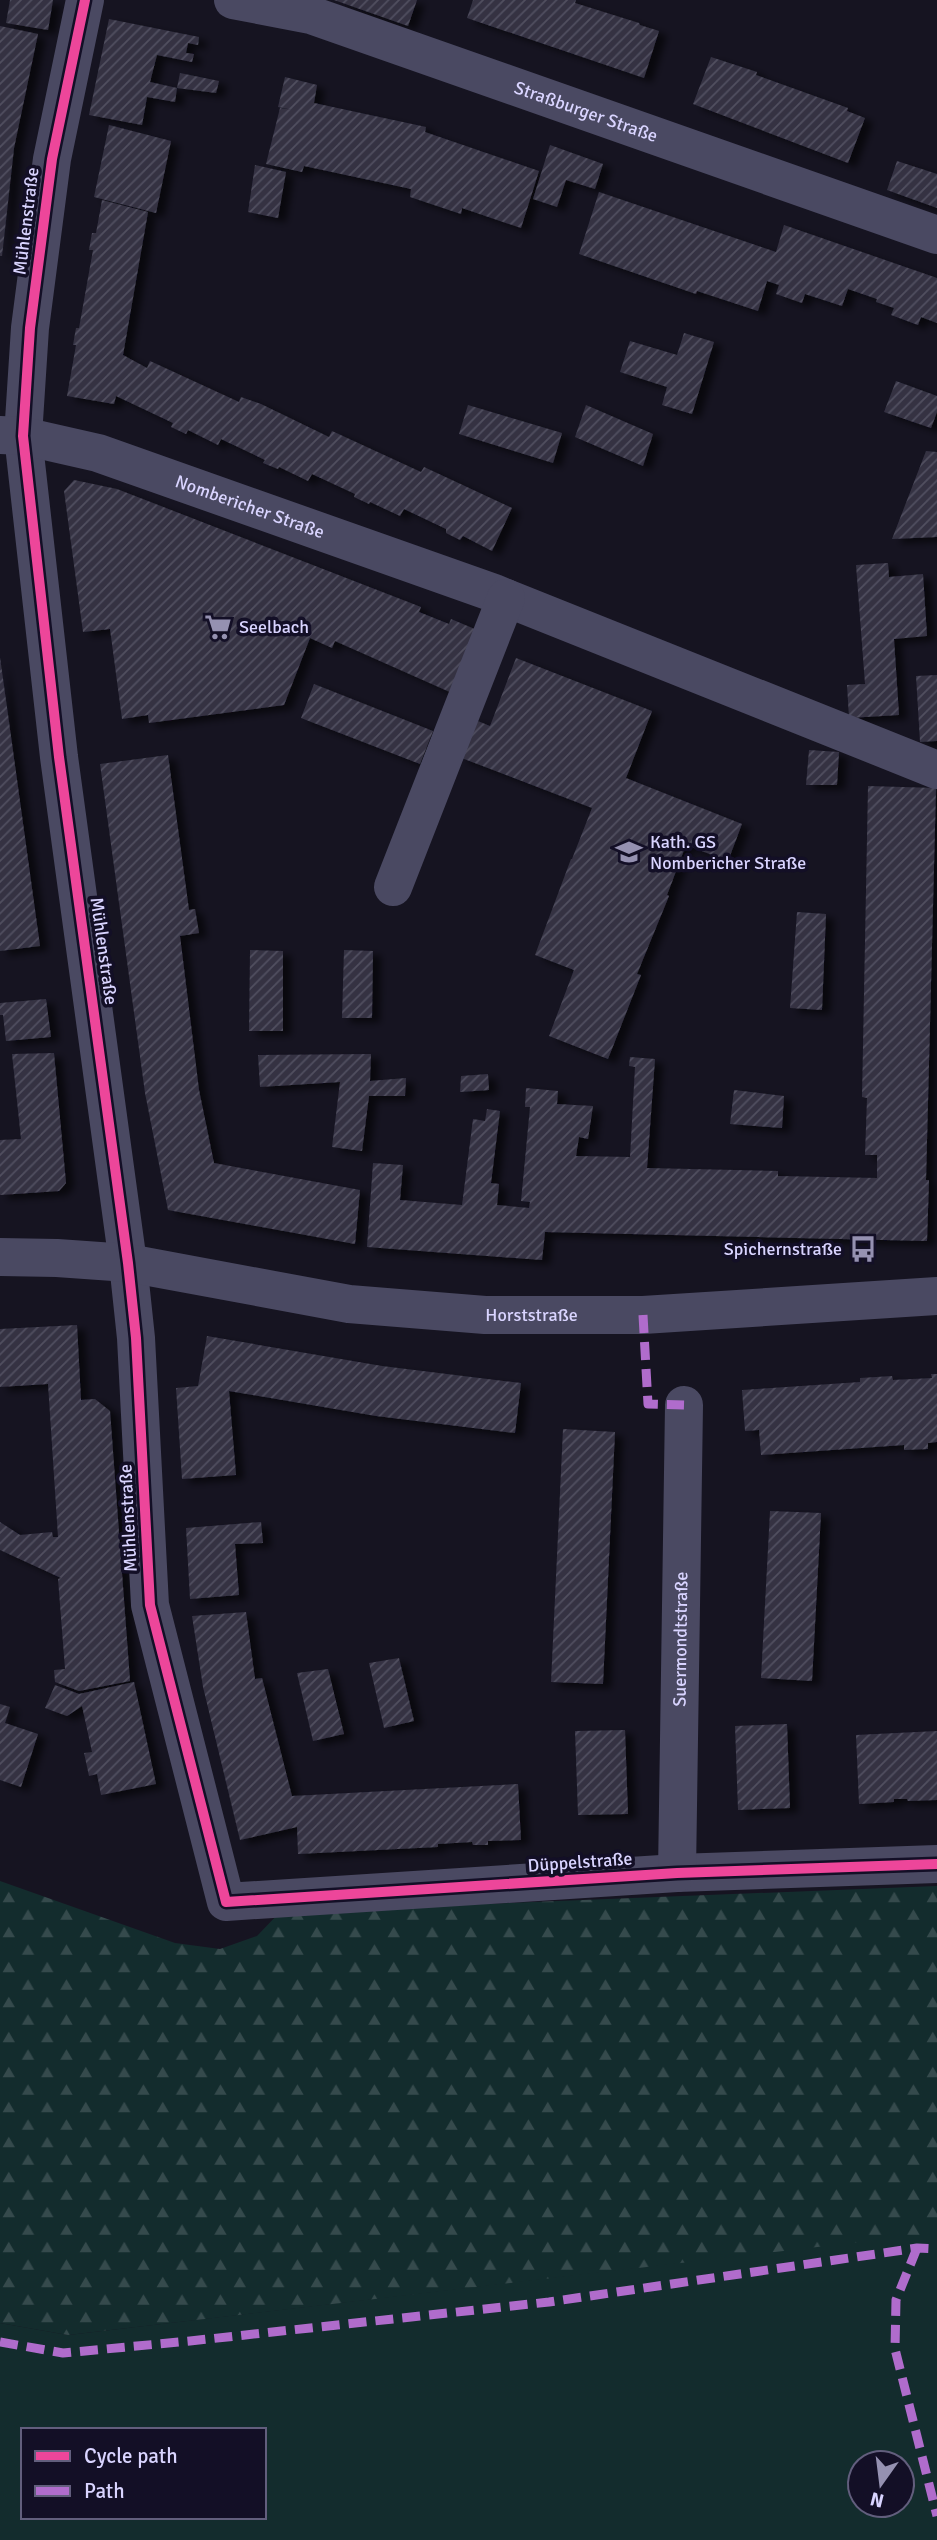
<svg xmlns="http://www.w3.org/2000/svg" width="937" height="2540" viewBox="0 0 937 2540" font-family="Signika,sans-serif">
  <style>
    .green { fill: #132c2d; fill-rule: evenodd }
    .forest { fill: url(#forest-firs) }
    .building { fill: url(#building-hatch); filter: url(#shadow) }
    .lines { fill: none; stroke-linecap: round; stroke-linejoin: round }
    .minor { stroke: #4a4962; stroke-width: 38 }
    .quiet { stroke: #b06ccc; stroke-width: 9; stroke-dasharray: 18 9; stroke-linecap: butt }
    .cycleway-casing { stroke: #130f26; stroke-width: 15 }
    .cycleway { stroke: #ed469a; stroke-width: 10 }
    .labels { text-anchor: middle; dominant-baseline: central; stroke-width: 7; stroke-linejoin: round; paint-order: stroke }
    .street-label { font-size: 18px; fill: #d9d4ff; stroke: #130f26 }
    .poi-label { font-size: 18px; fill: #d9d4ff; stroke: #130f26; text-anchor: start }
  </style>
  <defs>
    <pattern id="forest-firs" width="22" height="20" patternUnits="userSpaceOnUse" patternTransform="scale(1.75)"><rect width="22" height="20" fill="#132c2d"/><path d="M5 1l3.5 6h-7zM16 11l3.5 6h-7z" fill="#354a4c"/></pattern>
    <pattern id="building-hatch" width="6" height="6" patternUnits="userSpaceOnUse" patternTransform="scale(1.75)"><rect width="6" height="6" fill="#343243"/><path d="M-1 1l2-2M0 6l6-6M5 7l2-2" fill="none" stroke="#514f5f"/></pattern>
    <filter id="shadow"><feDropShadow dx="8" dy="4.5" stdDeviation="3.5" flood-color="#0009"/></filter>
  </defs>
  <rect width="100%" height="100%" fill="#161421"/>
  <path class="green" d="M928,2233h9v307h-937v-217l68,12zM23,2430h241v87h-241zM860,2463h42v42h-42z"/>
  <path class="forest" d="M0,1881l175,62 45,6 37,-13 23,-24 657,-26v347l-869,102 -68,-12z"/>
  <path class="building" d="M10,0h43l-5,30 -42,-7z
    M334,0h83l-9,26z
    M473,0h103l-1,3 64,20 1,2 19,6 -15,47 -177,-60z
    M109,19l90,18 -1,8 -10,-2 -2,10 8,1 -2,8 -35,-7 -7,27 27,6 -2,14 -28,-5 -5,28 -53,-10z
    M0,26l38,8 -24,114 -12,108h-2z
    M711,57l46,15 -1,3 92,33 -1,3 18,7 -17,45 -155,-59z
    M180,73l39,8 -3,12 -39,-5z
    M285,77l32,8 -3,18 112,24 -1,5 114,39 -18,57 -59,-20 -1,6 -51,-17 1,-8 -107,-23 -2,6 -36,-8 14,-56 13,2 -15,-3z
    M109,125l62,16 -15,72 -62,-16z
    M550,145l53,19 -8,25 -29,-9 -9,27 -24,-8z
    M897,161l40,13v34l-50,-18z
    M255,165l31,7 -8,46 -30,-6z
    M599,192l177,60 8,-27 153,53v45l-16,-6 -3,8 -27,-10 3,-7 -18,-6 1,-3 -29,-10 -6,17 -37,-12 -3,9 -26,-9 3,-9 -12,-4 -9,30 -61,-20 -1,3 -117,-40z
    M102,200l46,12 -25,143 24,13 3,-7 89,41 2,-5 20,7 68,33 3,-6 89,41 3,-5 88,41 -20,43 -29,-15 -3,4 -14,-7v-4l-42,-20 -4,7 -30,-14 -1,2 -15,-7 1,-3 -43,-20 -4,7 -29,-14 -1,2 -15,-6 2,-3 -44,-21 -3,6 -30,-15 -2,4 -15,-7 2,-4 -57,-27 -2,8 -47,-8 9,-51h-3l3,-17h3l14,-78h-4l3,-17h4z
    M684,333l30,9 -22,72 -30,-9 5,-18 -47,-15 10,-31 47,14z
    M896,381l41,15v16l-6,16 -47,-16z
    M468,405l94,28 -9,30 -94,-29z
    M586,405l67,29 -10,32 -68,-29z
    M926,451l11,1v85l-45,2z
    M74,480l43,9 304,118 -2,5 30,12 2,-5 26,11 -25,63 -117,-52 -3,7 -22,-10 -26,67 -135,18 -1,-8 -26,4 -12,-90 -27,3 -19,-141z
    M888,563l1,14 34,-3 4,62 -33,3 5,76 -50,3 -2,-33 18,-1 -9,-119z
    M0,657l40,289 -40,5z
    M516,658l136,53 -26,67 116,46 -14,37 -42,-16 -19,50 2,1 -32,78 4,1 -33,84 -59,-23 25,-66 -39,-15 36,-96h1l20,-51 -133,-51 14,-38 17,7z
    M937,675v66l-17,1 -4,-66z
    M314,684l119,47 -13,33 -119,-46z
    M809,750l30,2 -2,33h-31z
    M168,755l21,155 6,-1 4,24 -19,3 19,154 15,73 146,27 -5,54 -187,-34 -23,-117 -45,-329z
    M868,786l68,2 -10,392h3l-2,61 -382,-9 -3,28 -175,-13 6,-84 30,2 -3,35 62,5 11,-86 12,2 2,-12 13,2 -9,72 8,1 -2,21 32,3 1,-6 -9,-1 9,-94h-5l1,-19 32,3 -1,13 36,2 -5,33 -9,-2 -3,19 54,1 5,-90 -6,-1 1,-9 25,2 -8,109 131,3v5l99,2v-23h-12l2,-57 -5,-1z
    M797,912l29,2 -4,96 -32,-2z
    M250,950l33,1v80h-34z
    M344,950l29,1 -1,67h-30z
    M46,999l5,38 -45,4 -3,-26h-3v-12z
    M54,1053l12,130 -7,8 -59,4v-55l21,-1 -9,-85z
    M371,1054l-1,27 36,-3 -1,18h-36l-7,55 -30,-4 8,-65 -80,5 -2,-32z
    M488,1074l1,16 -29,2 1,-16z
    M734,1090l50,6 -2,32 -52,-4z
    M77,1325l4,75 14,-1 15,12 20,270 -51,10 -24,-9 -1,-12 11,-1 -7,-90 3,-1 -61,-28v-28l20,13 32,-3 1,5h5l-10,-153 -48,3v-58z
    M207,1336l175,30 139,17 -6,50 -139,-17 -147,-25 7,84 -54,4 -6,-91 22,-2z
    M931,1374h6v68l-9,1v6l-24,1v-5l-143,10 -2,-25 -14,1 -3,-41 118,-8v-4l32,-2 1,4 39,-2z
    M563,1429l52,3 -12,252 -52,-2z
    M770,1511l51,2 -9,168 -51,-3z
    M261,1522l2,21 -28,1 4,51 -49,4 -4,-71z
    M246,1612l9,67 7,-1 30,118 226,-12 3,56 -33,1v4h-15l-1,-3 -34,2v3l-140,7 -1,-27 -57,13 -37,-153 -11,-71z
    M399,1658l15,63 -30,7 -15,-65z
    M328,1669l16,65 -31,7 -16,-68z
    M134,1682l22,102 -55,11 -4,-21 -8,2 -5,-23 8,-1 -10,-46 -15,10 -22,-8 10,-23 24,9z
    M0,1704l10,3 -5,16 33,11 -17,53 -21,-7z
    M787,1724l3,84 -52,2 -3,-84z
    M625,1730l3,84 -50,1 -3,-84z
    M937,1731v69l-29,1 -1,-2h-13v3l-35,2 -3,-69z"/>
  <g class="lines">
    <g class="minor">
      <path d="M85,0l-33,159 -22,169 -7,108 36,321 69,506 8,75 14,267 76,297 451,-29 260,-9"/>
      <path id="s1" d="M233,0l78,15 626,220"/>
      <path id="s2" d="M0,435l23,1 75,17 396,140 443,177"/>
      <path d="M393,887l113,-289"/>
      <path id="s3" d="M0,1257l57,1 71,5 221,41 136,11h158l294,-19"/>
      <path id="s4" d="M677,1873l7,-468"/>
    </g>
    <path class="quiet" d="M643,1315l5,89 36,1
      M917,2248l-21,52 -1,49 42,167
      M0,2342l63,11 127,-12 359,-39 368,-54 20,1"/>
    <defs>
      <path id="cycleway" d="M85,0l-33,159 -22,169 -7,108 36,321 69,506 8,75 14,267 76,297 451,-29 260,-9"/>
    </defs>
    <use href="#cycleway" class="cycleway-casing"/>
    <use href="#cycleway" class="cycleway"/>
  </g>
  <defs>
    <symbol id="supermarket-bare" viewBox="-9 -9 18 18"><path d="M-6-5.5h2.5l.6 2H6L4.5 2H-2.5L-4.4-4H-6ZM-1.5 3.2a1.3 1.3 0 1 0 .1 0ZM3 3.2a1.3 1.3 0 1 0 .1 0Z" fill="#9591b1" stroke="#130f26" stroke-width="2.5" paint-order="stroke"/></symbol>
    <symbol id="school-bare" viewBox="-9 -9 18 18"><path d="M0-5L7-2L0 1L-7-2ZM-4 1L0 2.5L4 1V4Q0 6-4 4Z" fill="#9591b1" stroke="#130f26" stroke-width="2.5" paint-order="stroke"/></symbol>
    <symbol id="bus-bare" viewBox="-9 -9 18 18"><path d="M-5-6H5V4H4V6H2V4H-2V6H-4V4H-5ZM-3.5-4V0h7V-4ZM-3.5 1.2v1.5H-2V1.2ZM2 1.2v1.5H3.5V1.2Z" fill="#9591b1" stroke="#130f26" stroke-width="2.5" paint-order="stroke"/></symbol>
  </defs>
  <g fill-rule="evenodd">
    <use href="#supermarket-bare" x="199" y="608" width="38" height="38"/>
    <use href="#school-bare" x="610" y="833" width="38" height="38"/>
    <use href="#bus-bare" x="844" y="1230" width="38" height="38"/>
  </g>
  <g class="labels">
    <g class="street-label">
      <text stroke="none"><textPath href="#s1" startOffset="371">Straßburger Straße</textPath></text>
      <text transform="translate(26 221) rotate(-83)">Mühlenstraße</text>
      <text stroke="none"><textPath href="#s2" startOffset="261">Nombericher Straße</textPath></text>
      <text transform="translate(104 951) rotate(82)">Mühlenstraße</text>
      <text stroke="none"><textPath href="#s3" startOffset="536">Horststraße</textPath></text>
      <text transform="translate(128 1518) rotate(-93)">Mühlenstraße</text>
      <text stroke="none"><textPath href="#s4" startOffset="234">Suermondtstraße</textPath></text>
      <text transform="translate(580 1862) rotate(-4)">Düppelstraße</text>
    </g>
    <g class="poi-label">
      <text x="239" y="627">Seelbach</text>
      <text x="650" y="842">Kath. GS<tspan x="650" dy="21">Nombericher Straße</tspan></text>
      <text x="842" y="1249" text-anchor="end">Spichernstraße</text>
    </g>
  </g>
  <rect x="21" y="2428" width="245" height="91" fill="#130f26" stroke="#625e7d" stroke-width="2"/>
  <rect x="35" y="2451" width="35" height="10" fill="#ed469a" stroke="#625e7d" stroke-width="2"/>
  <text x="84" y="2463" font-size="21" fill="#d9d4ff">Cycle path</text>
  <rect x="35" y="2486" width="35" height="10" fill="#b06ccc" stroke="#625e7d" stroke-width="2"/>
  <text x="84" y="2498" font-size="21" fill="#d9d4ff">Path</text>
  <g transform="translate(881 2484) rotate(194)"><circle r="33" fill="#130f26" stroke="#625e7d" stroke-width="2"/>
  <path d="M0-5L12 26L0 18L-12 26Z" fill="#9591b1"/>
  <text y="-10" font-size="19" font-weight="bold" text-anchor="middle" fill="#d9d4ff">N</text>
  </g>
</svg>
